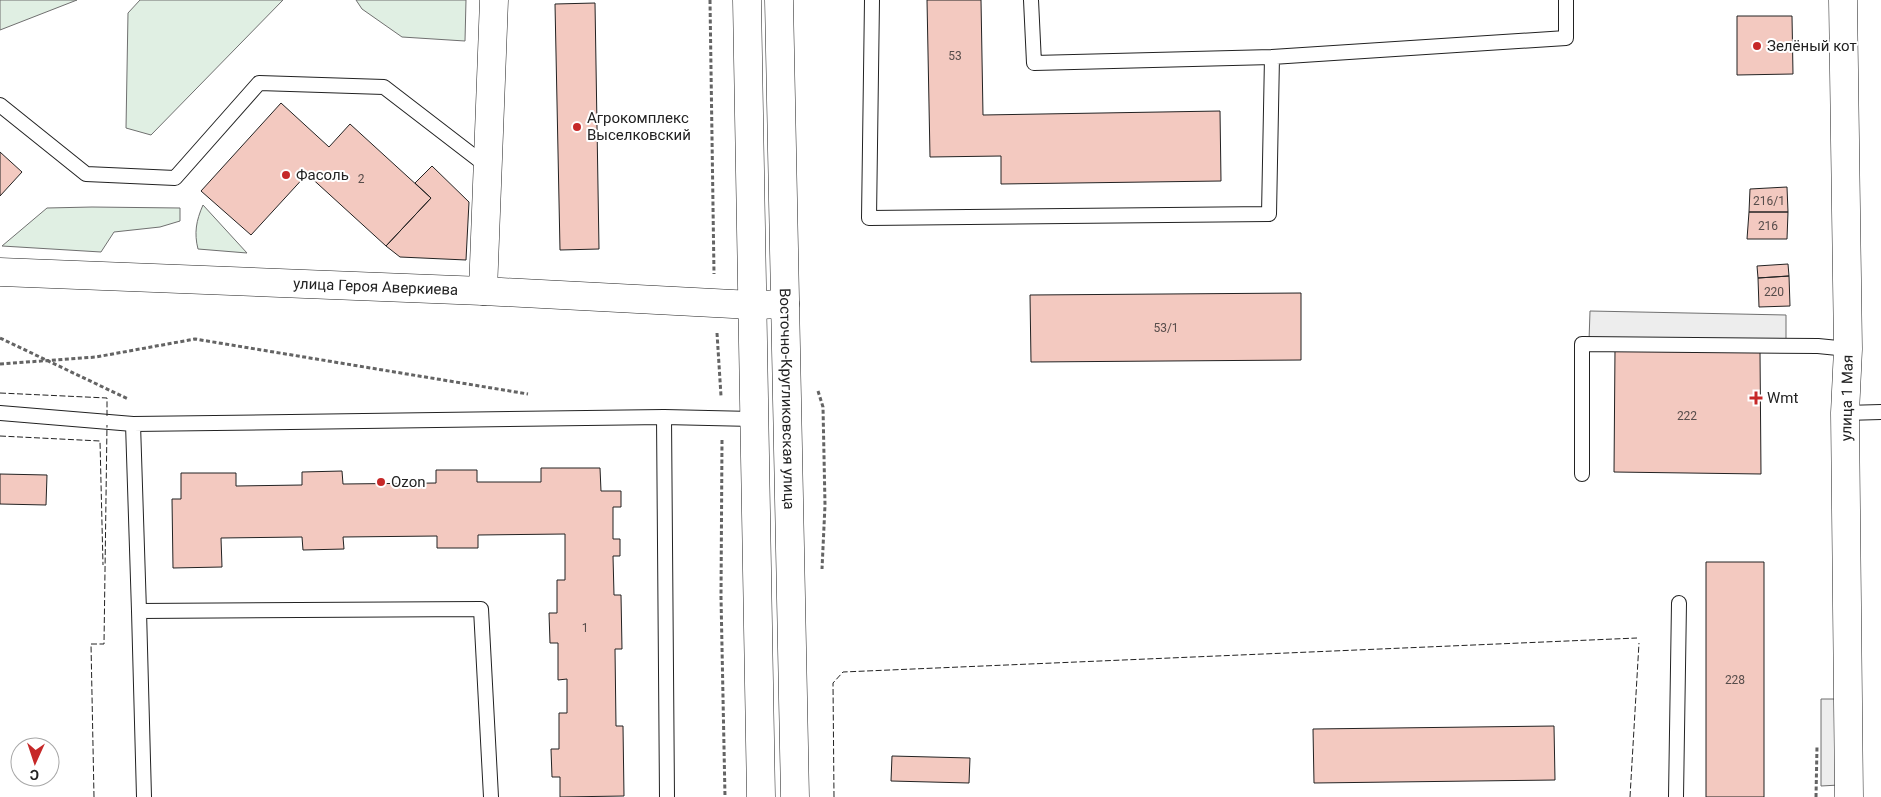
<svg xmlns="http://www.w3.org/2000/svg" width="1881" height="797" viewBox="0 0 1881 797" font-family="Roboto,sans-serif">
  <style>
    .green { fill: #e0efe3; stroke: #6f6f6f }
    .parking { fill: #ededed; stroke: #6f6f6f }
    .building { fill: #f3c9c0; stroke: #222 }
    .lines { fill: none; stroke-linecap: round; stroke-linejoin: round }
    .service-casing { stroke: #222; stroke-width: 16 }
    .minor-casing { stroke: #222; stroke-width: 29 }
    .tertiary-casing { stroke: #222; stroke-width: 29 }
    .path { stroke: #646464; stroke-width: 3; stroke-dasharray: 4 2.5; stroke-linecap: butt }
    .service { stroke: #fff; stroke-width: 14 }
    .minor { stroke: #fff; stroke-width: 28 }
    .tertiary { stroke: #fff; stroke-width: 28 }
    .fence { stroke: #222; stroke-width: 1; stroke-dasharray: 6 2.5; stroke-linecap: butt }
    .poi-dot { fill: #c62828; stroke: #fff; stroke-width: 2 }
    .labels { text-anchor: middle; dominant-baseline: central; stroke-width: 4; stroke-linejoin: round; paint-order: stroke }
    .number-label { font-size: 12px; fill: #564c4a }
    .poi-label { font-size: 15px; fill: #222; stroke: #fff; text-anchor: start }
    .street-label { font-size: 15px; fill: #222; stroke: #fff }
  </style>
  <rect width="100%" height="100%" fill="#fff"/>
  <path class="green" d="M0,0h77l-77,30z
    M140,0h143l-132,135 -25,-7 2,-115z
    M356,0h110l-1,41 -63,-4 -40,-28z
    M203,205l44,48 -49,-4c-4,-16 -2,-28 5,-44z
    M92,207l88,1v13l-20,6 -46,5 -13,20 -99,-6 45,-38z"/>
  <path class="parking" d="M1590,311l196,4v28l-197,-2z
    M1821,699h17l1,86 -18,1z"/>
  <path class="building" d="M927,0h54l2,115 237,-4 1,70 -220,3v-28l-71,1z
    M595,3l4,246 -39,1 -5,-246z
    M1737,16h55l1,58 -56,1z
    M281,103l48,44 21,-23 81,74 -45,48 -79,-72 -56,61 -50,-44z
    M0,152l22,20 -22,24z
    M432,166l37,36 -3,58 -66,-3 -14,-11 45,-48 -16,-15z
    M1787,187l1,25h-39l1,-23z
    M1749,212h39l-1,27h-40z
    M1788,264l1,12 -31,2 -1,-12z
    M1789,276l1,30 -31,1 -1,-29z
    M1301,293v67l-270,2 -1,-67z
    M1615,349l145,3 1,122 -147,-2z
    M541,468h59l1,23h20v16h-8v32h7v17h-7l1,39h7l1,54h-7l1,77h7l1,70 -64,1v-20h-8l-1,-28h8v-36h8v-34l-9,1v-37h-8l-1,-30h8v-33h8v-46l-87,1v13h-41v-12l-94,1 1,12 -41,1 -1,-13 -81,1 1,29 -49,1 -1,-69h9v-26h55v13l66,-1v-13l40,-1 1,13 93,-1v-13h41v12h64z
    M0,474l47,1 -1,30 -46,-1z
    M1706,562h58v235h-58z
    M1554,726l1,54 -241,3 -1,-54z
    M892,756l78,2 -1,25 -78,-2z"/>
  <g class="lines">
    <defs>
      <path id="service" d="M872,0l-3,218 400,-4 3,-157 -238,6 -3,-63
        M1272,57l294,-19v-38
        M0,105l86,69 89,4 84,-95 125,4 104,80
        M0,413l133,11
        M1845,413l36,-1
        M664,417l3,380
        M1582,474v-130l236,2 30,3
        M139,611l-6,-187 531,-7 89,2
        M144,797l-5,-186 342,-2 10,188
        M1676,797l3,-194"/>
      <g id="minor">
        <path id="s1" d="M0,272l483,19 269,14 33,-1"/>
        <path d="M483,291l11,-291"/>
      </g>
      <g id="tertiary">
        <path d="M747,0l14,797"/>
        <path id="s2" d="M779,0l16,797"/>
        <path d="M1843,0l5,349 -3,64 4,384"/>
      </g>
    </defs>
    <use href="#service" class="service-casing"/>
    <use href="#minor" class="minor-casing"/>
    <use href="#tertiary" class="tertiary-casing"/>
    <path class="path" d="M710,0l4,274
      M717,333l4,63
      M0,338l128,61
      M0,364l96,-7 99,-18 333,55
      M818,391l5,16 2,98 -3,64
      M722,440l-1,157 4,200
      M1816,797l1,-51"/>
    <use href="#service" class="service"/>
    <use href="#minor" class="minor"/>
    <use href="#tertiary" class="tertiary"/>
    <path class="fence" d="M0,393l107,5v20
      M0,436l100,5 3,124
      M94,797l-3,-153h13l3,-219
      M834,797l-1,-114 10,-11 794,-34
      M1630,797l9,-154"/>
  </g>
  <g class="poi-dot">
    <circle cx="1757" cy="46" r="5"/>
    <circle cx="577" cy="127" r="5"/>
    <circle cx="286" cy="175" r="5"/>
    <path d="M1753.5 390.5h5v5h5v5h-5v5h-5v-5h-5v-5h5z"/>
    <circle cx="381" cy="482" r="5"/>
  </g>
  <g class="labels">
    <g class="number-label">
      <text x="955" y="56">53</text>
      <text x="361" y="179">2</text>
      <text x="1769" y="201">216/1</text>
      <text x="1768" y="226">216</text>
      <text x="1774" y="292">220</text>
      <text x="1166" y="328">53/1</text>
      <text x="1687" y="416">222</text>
      <text x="585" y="628">1</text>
      <text x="1735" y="680">228</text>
    </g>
    <g class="poi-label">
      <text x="1767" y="46">Зелёный кот</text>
      <text x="587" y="118">Агрокомплекс<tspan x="587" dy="17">Выселковский</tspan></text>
      <text x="296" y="175">Фасоль</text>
      <text x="1767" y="398">Wmt</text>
      <text x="391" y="482">Ozon</text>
    </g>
    <g class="street-label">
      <text stroke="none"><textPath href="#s1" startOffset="376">улица Героя Аверкиева</textPath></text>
      <text stroke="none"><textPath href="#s2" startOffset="399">Восточно-Кругликовская улица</textPath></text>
      <text transform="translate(1847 398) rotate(-89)">улица 1 Мая</text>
    </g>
  </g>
  <g transform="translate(35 762) rotate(183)"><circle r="24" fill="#ffffff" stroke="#a7a7a7"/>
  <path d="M0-4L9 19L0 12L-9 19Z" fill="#c62828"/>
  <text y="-8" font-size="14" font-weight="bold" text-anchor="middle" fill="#222222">С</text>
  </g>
</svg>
